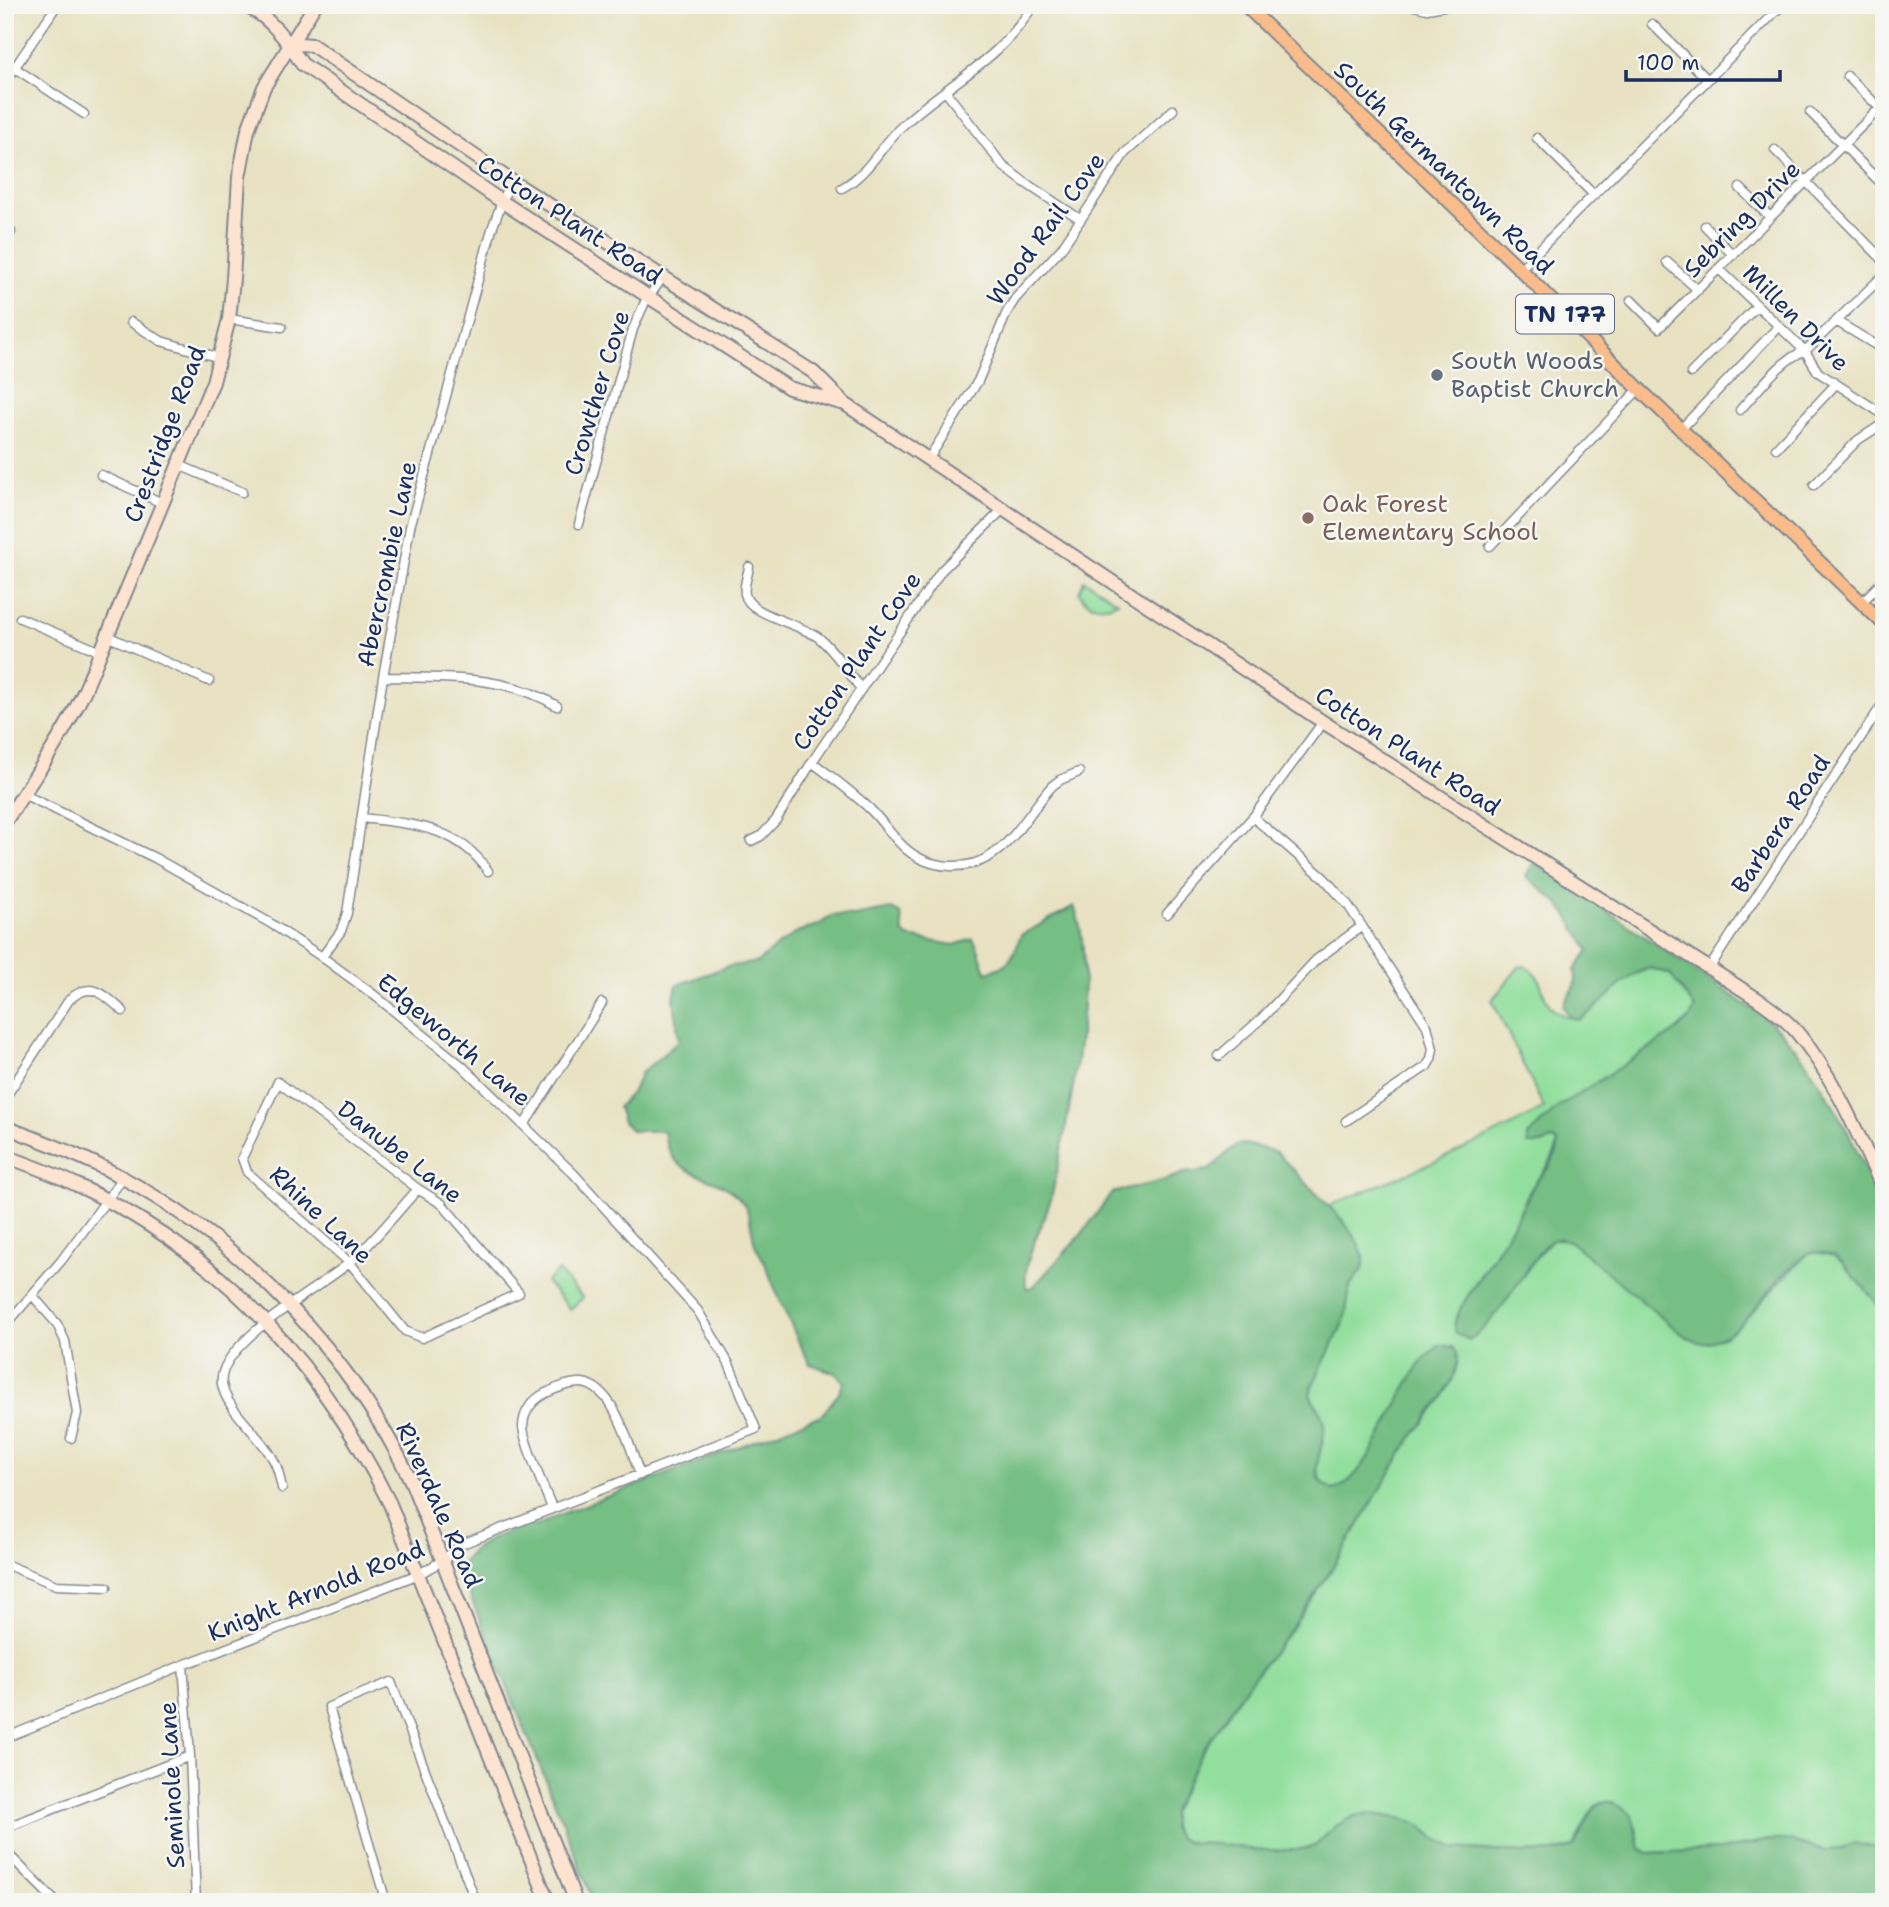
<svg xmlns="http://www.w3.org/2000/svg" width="1889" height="1907" viewBox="0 0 1889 1907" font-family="'Shantell Sans',sans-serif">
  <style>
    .green { fill: #92df9d; stroke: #56877e; stroke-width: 2 }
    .forest { fill: #75be84; stroke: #487671; stroke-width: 2 }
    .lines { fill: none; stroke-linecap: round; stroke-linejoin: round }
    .street-casing { stroke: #828890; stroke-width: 11 }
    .secondary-casing { stroke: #828890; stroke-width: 16 }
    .primary-casing { stroke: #828890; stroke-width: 16 }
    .street { stroke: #fff; stroke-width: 8 }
    .secondary { stroke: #fde4d1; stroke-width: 12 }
    .primary { stroke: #fabc8b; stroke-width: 12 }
    .worship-dot { fill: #6b7280; stroke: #f6f6f2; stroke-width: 2.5 }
    .education-dot { fill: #8d6e63; stroke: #f6f6f2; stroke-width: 2.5 }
    .labels { text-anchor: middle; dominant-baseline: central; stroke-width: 5; stroke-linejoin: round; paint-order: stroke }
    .shield { fill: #f6f6f2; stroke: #5d6b8a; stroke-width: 2 }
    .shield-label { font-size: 23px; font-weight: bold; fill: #1b2f5e }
    .street-label { font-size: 24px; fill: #1b2f5e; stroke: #f6f6f2 }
    .worship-label { font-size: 24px; fill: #5b616d; stroke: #f6f6f2; text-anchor: start }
    .education-label { font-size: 24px; fill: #785e54; stroke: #f6f6f2; text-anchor: start }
  </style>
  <rect width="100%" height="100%" fill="#f6f6f2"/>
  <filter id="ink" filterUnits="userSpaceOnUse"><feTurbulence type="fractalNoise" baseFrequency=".0143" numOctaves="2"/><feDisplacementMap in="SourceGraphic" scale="14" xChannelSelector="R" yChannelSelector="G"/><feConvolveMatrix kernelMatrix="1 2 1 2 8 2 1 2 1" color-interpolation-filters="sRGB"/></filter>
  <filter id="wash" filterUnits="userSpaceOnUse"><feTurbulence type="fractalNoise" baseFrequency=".00686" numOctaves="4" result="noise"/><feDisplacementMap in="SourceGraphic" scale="28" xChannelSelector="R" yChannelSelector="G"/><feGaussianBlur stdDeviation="1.57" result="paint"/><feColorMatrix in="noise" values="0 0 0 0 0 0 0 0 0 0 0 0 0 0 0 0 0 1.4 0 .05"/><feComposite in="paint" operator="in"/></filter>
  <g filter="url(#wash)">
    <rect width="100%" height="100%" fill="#e8e2c2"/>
    <path class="green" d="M1084,580l34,22c-14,7 -32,6 -39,-10z
      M1524,966c23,8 14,35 33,46 6,4 15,6 22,8l48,-43 23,-9 20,6 25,34 -4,10 -15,13 -118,76 -30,29 13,8 11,-4 6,2c-4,22 -20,33 -30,52 -6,11 -10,23 -17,34 -19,31 -42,60 -56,94l70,-52 27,-31 10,-2 9,5 67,55 94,34c28,-25 50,-54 78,-79 34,2 29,9 50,31 9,10 17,19 24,31v535l-30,-5 -13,5 -17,1 -38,-10h-17l-48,10 -73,3 -8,-5 -4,-20 -23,-26c-4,0 -8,-1 -12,0 -9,2 -22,35 -28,45l-19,5 -32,1 -67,-5 -19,-9 -16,-14 -84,1 -21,20 -18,4h-42l-38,-6 -24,-1 -15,-5 -6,-11v-15l29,-59 47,-69 45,-57 37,-55 78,-129 35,-46 10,-19 -13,-33c-7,6 -14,12 -20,19 -23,29 -50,116 -87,126 -31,-16 -7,-48 -12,-76 -1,-6 -8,-13 -11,-19l2,-9 33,-67 5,-34 14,-18 -21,-46 -15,-15c73,-30 147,-59 216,-98l-52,-108 27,-33z
      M558,1271l25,27 -13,11 -24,-27z"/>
    <path class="forest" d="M1534,862l229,154 19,17 22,26 21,32 22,39 37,79v105c-7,-12 -15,-21 -24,-31 -21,-22 -16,-29 -50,-31 -10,8 -20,16 -29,25 -20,23 -48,69 -83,65 -6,-1 -14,-7 -19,-10l-108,-90c-11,-5 -17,-4 -26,3 -21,26 -49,79 -76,95l-14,-8v-10l6,-15 52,-82 23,-44 13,-14 8,-15 1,-10 -6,-2 -11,4h-13v-8l30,-29 118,-76 14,-13 5,-10 -25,-34 -20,-6c-32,10 -43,35 -71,52l-10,-3 -6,-11c7,-14 16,-19 12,-36l14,-20 -21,-34 -11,-14 -31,-26z
      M1074,906c23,58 0,182 -13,244 -4,17 -6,35 -11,52 -7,21 -31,67 -23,87l7,-3 46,-50 32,-43 50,-12 23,-8 24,-3 27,-25 10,-1 30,8 67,69 15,22 6,14v10l-14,18 -5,34 -33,67 -2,9c5,10 13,18 14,30 3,26 -23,49 9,65 36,-9 64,-96 87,-126 5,-7 13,-13 20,-19l13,2 4,6 1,8 -5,17 -10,19 -35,46 -78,129 -37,55 -45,57 -47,69 -29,59v15l6,11 15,5 24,1 38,6h42l18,-4 21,-20 12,-7 20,-6 37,6 15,6 16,14 19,9 67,5 32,-1 20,-5c16,-28 20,-65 58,-32l8,33 8,5 73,-3 48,-10h17l38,10 17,-1 13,-6 30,6v53h-1291c-29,-83 -65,-162 -97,-243 -9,-22 -33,-74 -34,-95 14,-25 45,-31 69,-40l6,2 19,-10 266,-101 18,-24 4,-9 -9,-9 -25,-9c-17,-33 -31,-64 -44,-98 -2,-7 -7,-12 -10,-19 -5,-12 -4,-30 -11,-41 -25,-39 -75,-20 -81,-75h-32l-9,-9 -5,-15 15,-16 8,-18 38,-32 -5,-43 3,-13 49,-18 32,-5 16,-14 24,-16 20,-7 15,-10 21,1 38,-7 9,5 2,18 5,5 46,8 19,-6c8,11 7,22 14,33 25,-7 25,-14 34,-37z"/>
  </g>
  <g filter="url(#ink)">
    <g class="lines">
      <defs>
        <path id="street" d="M1410,5l17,4 22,-4
          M1652,24l55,55
          M1883,37l1,1
          M15,68l69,46
          M1847,76l37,36
          M5,82l52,-77
          M946,92l57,74 21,16 56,37
          M1810,112l74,74
          M1537,138l57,57
          M1775,150l109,111
          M842,188c27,-15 39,-42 60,-62 44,-42 100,-66 131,-121
          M1740,188l30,29
          M5,226l6,6
          M1705,226l28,29
          M1667,262l31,28
          M1520,269l262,-264
          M1719,269l86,82 13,21 66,43
          M1631,300l28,28 221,-220
          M229,319l53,8
          M1836,321l48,29
          M131,322l30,19 59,17
          M1691,373l66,-67
          M1740,410c17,-18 42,-52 65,-59l79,-76
          M1681,429l98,-103
          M1776,448l59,-63
          M929,458l49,-77 29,-69 8,-13 46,-50 64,-96 48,-43
          M179,465l63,27
          M101,475l61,28
          M1814,485l44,-45 26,-17
          M579,524l54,-195 12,-27 18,-25
          M1490,546l149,-157
          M749,567c-1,8 -6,19 -4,27 3,21 57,30 74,44 16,13 29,34 42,51
          M1861,603l23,-23
          M20,618l81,34
          M107,636l102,45
          M383,677c58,1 123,-3 174,29
          M812,762c20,15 40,30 58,47 13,13 23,29 36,40 23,20 61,23 86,6 25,-17 40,-47 60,-69l8,-6 19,-8
          M1253,817l71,61 24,27 79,121 6,23 -2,10 -4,7 -81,55
          M362,818c49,6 96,8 126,53
          M751,841l10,-5 15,-16 36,-58 129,-191 62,-62
          M1167,914l86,-97 70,-95
          M322,957l19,-26 6,-18 36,-236 27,-150 82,-298 18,-49
          M1710,967l174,-265
          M1219,1056l43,-38 54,-58 46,-34
          M278,1082l140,107 24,15 77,89 -97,45 -17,-7 -55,-68 -103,-91 -5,-14z
          M5,1098l64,-98c23,-21 35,-5 54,11
          M524,1125l78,-122
          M33,1296l24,28 8,17 12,72 -6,25
          M5,1326l56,-65 62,-83
          M282,1488c-2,-8 -3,-17 -7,-25 -12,-27 -49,-52 -53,-79 -7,-40 99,-97 127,-121 25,-21 47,-50 69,-74
          M552,1508c-7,-18 -28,-64 -29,-81 0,-15 10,-28 23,-34 11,-5 24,-11 36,-10 33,4 48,65 58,92
          M5,1564l51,21 51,2
          M183,1665l7,91 6,146
          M5,1738l178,-73 236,-91 23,-13 20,-17 294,-115 -27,-65 -31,-53 -124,-137 -113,-109 -87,-70 -52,-38 -52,-34 -115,-65 -132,-64
          M5,1828l185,-72
          M5,1851l51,51
          M386,1902l-57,-195 62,-25 85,220"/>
        <path id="secondary" d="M243,5c26,10 45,37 59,59l199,137 288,187 52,15
          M289,43l23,2 198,135 303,192 32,32 478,318 436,278c13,9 26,19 37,31 39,46 63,106 88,160
          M5,822c28,-43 57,-84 79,-130l129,-310 16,-63 4,-40 6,-102 9,-47 16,-43 51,-82
          M5,1127c40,15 80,30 118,51 124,68 228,176 289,305l164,419
          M5,1156c25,9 50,18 74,30 142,68 242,178 311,318l158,398"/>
        <path id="primary" d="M1245,5l275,264 119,120 245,235"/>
      </defs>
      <use href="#street" class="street-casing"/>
      <use href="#secondary" class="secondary-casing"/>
      <use href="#primary" class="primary-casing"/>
      <use href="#street" class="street"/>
      <use href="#secondary" class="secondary"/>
      <use href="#primary" class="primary"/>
    </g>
  </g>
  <circle class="worship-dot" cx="1437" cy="375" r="7"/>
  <circle class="education-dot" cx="1308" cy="518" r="7"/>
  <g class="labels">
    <rect class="shield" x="1516" y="294.5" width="98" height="39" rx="5"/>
    <g class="shield-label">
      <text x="1565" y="314">TN 177</text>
    </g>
    <g class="street-label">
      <text transform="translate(1444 168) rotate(44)">South Germantown Road</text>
      <text transform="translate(1742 219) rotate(-45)">Sebring Drive</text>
      <text transform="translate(570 220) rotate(33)">Cotton Plant Road</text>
      <text transform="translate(1046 229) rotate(-54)">Wood Rail Cove</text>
      <text transform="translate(1796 318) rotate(45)">Millen Drive</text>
      <text transform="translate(597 393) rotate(-73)">Crowther Cove</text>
      <text transform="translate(165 434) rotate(-69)">Crestridge Road</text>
      <text transform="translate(387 564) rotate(-78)">Abercrombie Lane</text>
      <text transform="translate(857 661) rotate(-56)">Cotton Plant Cove</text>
      <text transform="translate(1408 751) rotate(33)">Cotton Plant Road</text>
      <text transform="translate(1781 824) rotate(-57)">Barbera Road</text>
      <text transform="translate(454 1040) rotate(40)">Edgeworth Lane</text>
      <text transform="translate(400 1152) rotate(38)">Danube Lane</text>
      <text transform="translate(321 1215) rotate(43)">Rhine Lane</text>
      <text transform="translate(439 1505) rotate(66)">Riverdale Road</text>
      <text transform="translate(316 1591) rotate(-22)">Knight Arnold Road</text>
      <text transform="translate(172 1785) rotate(-93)">Seminole Lane</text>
    </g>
    <g class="worship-label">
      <text x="1451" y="361">South Woods<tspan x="1451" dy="28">Baptist Church</tspan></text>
    </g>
    <g class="education-label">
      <text x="1322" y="504">Oak Forest<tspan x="1322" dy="28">Elementary School</tspan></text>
    </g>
  </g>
  <rect width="1889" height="1907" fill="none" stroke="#f6f6f2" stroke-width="28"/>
  <path d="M1626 70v10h154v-10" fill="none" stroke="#1b2f5e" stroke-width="3.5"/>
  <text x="1637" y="70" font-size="21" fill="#1b2f5e" stroke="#f6f6f2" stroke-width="5" paint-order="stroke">100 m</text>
</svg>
